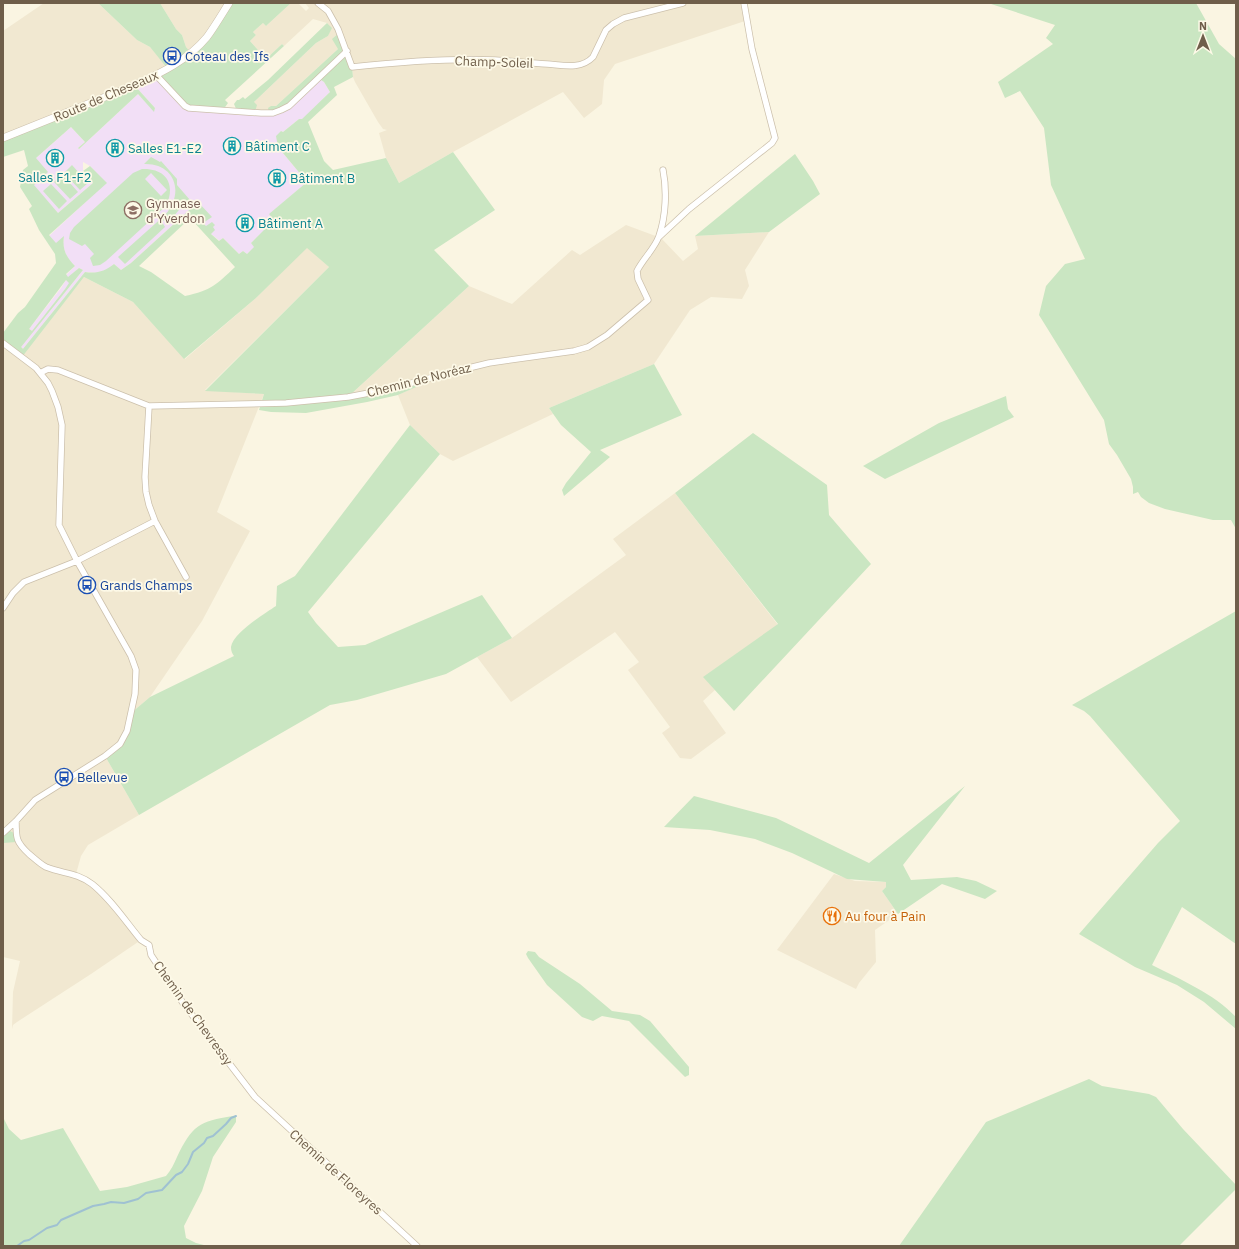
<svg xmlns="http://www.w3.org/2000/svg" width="1239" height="1249" viewBox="0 0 1239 1249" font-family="'IBM Plex Sans',sans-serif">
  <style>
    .residential { fill: #f1e8d1 }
    .education { fill: #f2dff6 }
    .green { fill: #cae6c2; fill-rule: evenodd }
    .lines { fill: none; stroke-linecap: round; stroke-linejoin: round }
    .stream { stroke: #9fc1d2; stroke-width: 2 }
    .minor-casing { stroke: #ccc0ac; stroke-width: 7 }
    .tertiary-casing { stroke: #ccc0ac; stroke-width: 8 }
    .minor { stroke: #fff; stroke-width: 5.5 }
    .tertiary { stroke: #fff; stroke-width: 7 }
    .labels { text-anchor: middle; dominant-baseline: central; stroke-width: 3.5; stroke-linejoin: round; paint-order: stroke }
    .transit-label { font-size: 13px; fill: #164399; stroke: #fdf9e7; text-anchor: start }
    .street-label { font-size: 13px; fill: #6f5e4a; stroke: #fdf9e7 }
    .culture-label { font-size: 13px; fill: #0d838f; stroke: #fdf9e7; text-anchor: start }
    .education-label { font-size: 13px; fill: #785e54; stroke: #fdf9e7; text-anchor: start }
    .food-label { font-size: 13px; fill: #c56008; stroke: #fdf9e7; text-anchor: start }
  </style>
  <rect width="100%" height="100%" fill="#faf5e2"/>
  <path class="residential" d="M44,3h54l39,37 13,7 18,21 -165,70v-107z
    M160,3h69l-39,50 -4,-6 -4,-12 -6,-6z
    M291,3h7l8,8 3,-3 -4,-5h439l4,17 -133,44 -11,16 -2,24 -18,14 -21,-26 -110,60 -54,31 -13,-25 -7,-25 8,-3 -4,-1 -5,-7 -23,-40 -2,-5 -1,-10 -14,-18 -62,57h-5l-2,7 -14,-1 -1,-10 62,-59 12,-7 3,-8 -4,-5 -14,-4 -29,27 -2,-2 -16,15 -16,-18 6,-6 -3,-3 10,-9 3,3z
    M626,225l35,13 22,23 15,-12 -3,-13 74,-4 -24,38 4,16 -7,13 -31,-2 -21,13 -36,54 -105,44 4,6 -100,47 -13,-7 -30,-29 -12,-30 46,-21 -96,23 121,-111 43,18 60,-54 8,5z
    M307,247l22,20 -124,123 59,4 -47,118 33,19 -48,90 -52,76 -19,16 -7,25 -19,18 34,59 -51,30 -7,11 -5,18 15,10 50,56 -50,34 -74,48 -4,3 -1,4 1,-37 7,-31 -17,-4v-614l53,-31 28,-35 49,25 52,57 71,-61z
    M675,493l103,132 -74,52 11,13 -12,11 23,32 -35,26 -11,-1 -18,-25 8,-6 -42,-57 11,-8 -24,-30 -104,70 -34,-45 35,-19 114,-83 -13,-16z
    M834,874l21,7 31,1v5l-4,4 16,23 -23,16 1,32 -17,21 -3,6 -79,-39z"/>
  <path class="education" d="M156,75l29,31 88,7 45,-35 6,4 6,10 -28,28 -3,-1 -16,13 -2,-1 -3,16 29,35 -37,32 5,6 -24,23 4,4 -8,7 -4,-3 -4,3 -16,-16 -3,3 -9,-7 -8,-12 -5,-20 -67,61 -10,7 -7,-6 -6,5 -10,4 -13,-1 -62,77 -2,-2 62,-77 -4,-2 -11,10 -2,-3 9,-9 -7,-7 -3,-7 -2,-8 1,-7 -8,7 -7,-8 57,-53 -16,-17 -7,-4v9l10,12 -35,30 -25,-28 2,-26 36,-32 14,15 -7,6 1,1 59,-55 16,17 1,-3 -19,-21z
    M66,280l4,3 -5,6 -33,42 -3,-2 32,-41z"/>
  <path class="green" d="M98,3h62l16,26 6,6 4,12 5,6 38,-50h62l-25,23 -3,-3 -10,9 3,3 -6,6 16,18 16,-15 2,2 -59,54 3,3 -5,7 -34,-2 -33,-33 11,-7 -17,-21 -13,-7z
    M988,3h208l23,41 17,15v470l-5,-9h-18l-48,-11 -16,-6 -8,-6 -3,-5 -5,2v-7l-2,-8 -14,-24 -8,-11 -5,-24 -65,-105 7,-29 19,-22 20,-5 -34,-74 -7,-57 -24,-37 -15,7 -7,-16 55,-38 -7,-6 9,-13z
    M327,23l5,5 -4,8 -12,7 -62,59 3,3 -2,7 -18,-1 -3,-7 3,-4h2l4,-3 2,2 23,-19z
    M339,33l13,34 1,10 -19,10 3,8 -29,27 16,39 9,9 53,-12 13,25 54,-31 42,58 -61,40 35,36 -120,110 99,-23 -50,22 -31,7 -61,11 -35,-1 -12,-2 5,-16 -59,-3 124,-124 -22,-19 -51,50 -72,61 -51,-57 -49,-25 -62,80 -19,-14v-10l15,-20 7,-6 31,-44 -1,-9 -16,-24 -10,-21 3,-3 -12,-19 3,-17 5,-4 -4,-16 -21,7v-19l133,-51 19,21 -1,4 -16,-18 -59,55 -1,-1 7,-6 -14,-15 -35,31 12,14 -14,13 24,28 35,-30 -10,-12 7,-5 17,17 -58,52 7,8 8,-7c-2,13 2,21 11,30l-9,8 2,3 11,-9 4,2 -62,77 2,2 62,-77c12,2 20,-1 29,-8l7,6 10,-7 67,-61 14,15 -9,6 3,3 6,-4 3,3 -2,2 2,3 -4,4 8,7 4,-3 16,16 4,-3 4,3 7,-7 -3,-4 23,-23 -5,-6 38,-32 -29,-35 -2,-11 5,-5 2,1 16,-13h3l28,-27 -6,-10 -6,-4 -29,28 -20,7 -1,-5 3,-2h5l62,-57 -6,-10zM188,220h4l43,47c-19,18 -23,23 -50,29l-34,-24 -12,-6zM66,280l3,3 -4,6 -33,42 -3,-2z
    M795,154l18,27 7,13 -51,38 -74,4z
    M151,157l9,5 1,-1 16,18v6l13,15 -7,5 -9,11 1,2 -6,6 -4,-5 -3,3 3,5 -40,37 -7,-7 47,-42c20,-22 10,-52 -21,-51z
    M72,165l16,18 -8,7 -16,-17z
    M142,169c25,-1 34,16 24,37l-60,55 -6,4 -7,1 -3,-8 4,-4 -9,-10 -3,2 -13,-7 1,-6 4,-6 59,-54zM151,173l16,17 -6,6 -16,-17z
    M62,174l16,18 -8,7 -16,-17z
    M51,184l16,17 -8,8 -16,-18z
    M654,364l28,51 -82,35 10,7 -46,39 -2,-6 4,-7 25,-31 -30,-27 -12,-17z
    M1006,396l2,13 6,8 -129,62 -22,-13 76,-43z
    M410,425l30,29 -132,158 8,11 22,24 27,-2 117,-50 30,43 -66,36 -89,26 -27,5 -191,110 -34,-59 15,-12 11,-31 19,-16 84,-41c-2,-3 -3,-5 -3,-9 2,-14 33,-33 45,-41l1,-20 18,-10z
    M753,433l74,52 2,30 42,49 -137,147 -31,-34 75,-53 -103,-131z
    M1236,611v333l-54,-37 -30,58c29,15 61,28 84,52v12l-32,-27 -27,-17 -42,-18 -56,-33 79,-91 22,-22 -90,-105 -6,-5 -12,-6z
    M965,786l-62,79 8,15 46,-3 19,4 21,10 -12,8 -43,-15 -44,30 -16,-23 4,-4v-5l-39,-3 -55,-26 -37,-14 -45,-9 -46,-3 30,-31 82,22 93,45z
    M10,831l4,2 2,9 -13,1v-6z
    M528,951l7,1 4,5 41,27 32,27 28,4 10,6 39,46v8l-4,2 -56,-56 -27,-5 -9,5 -11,-4 -35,-32 -19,-27 -2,-4z
    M1089,1079l13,7 47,8 7,3 27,32 53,56v4l-57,57h-280l87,-124z
    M233,1116l3,1v5l-23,35 -11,34 -18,35 2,12 10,5 12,3h-205v-129l6,12 12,11 42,-12 37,63 27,-4 39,-11c5,-6 8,-12 11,-19 15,-31 22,-36 56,-41z"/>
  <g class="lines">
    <path class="stream" d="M17,1246l7,-5 5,-1 18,-12 10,-3 4,-5 32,-14 11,-2 7,-2 13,1 14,-4 8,-6 16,-3 14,-15 6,-3 6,-8 5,-12 11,-9 3,-5 6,-2 13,-12 5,-6 5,-2"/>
    <defs>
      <path id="minor" d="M318,3l10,8 10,18 14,38c47,-5 96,-9 143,-7 17,1 35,3 52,4 15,1 34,6 46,-7l13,-27 7,-6 11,-6 59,-15
        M156,75l29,31 4,2 72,5h12l8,-3 8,-4 58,-55
        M659,237l30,-28 83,-66 3,-5 -23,-89 -8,-46
        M3,343l33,25 12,15 4,8 6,16 4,18 -3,100 18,36 54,95 5,14 -1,24 -8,37 -7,13 -15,12 -70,44 -19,21 -13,12
        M40,373l8,-4 10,1 91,36 137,-3 62,-6 42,-8 58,-16 41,-10 85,-12 14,-4 19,-12 41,-35 -10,-21 -1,-8c6,-12 18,-23 22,-35 7,-20 8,-46 4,-66
        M149,406l-4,71 1,15 3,13 6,16 31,56
        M3,608l10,-15 11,-11 53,-21 78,-40
        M16,821c0,17 0,21 13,33 5,4 11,10 17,13 17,7 30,5 46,17 19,15 34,38 49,56l8,5 2,10 32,48 72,94 162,149"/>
      <path id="tertiary" d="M3,138l132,-53c26,-12 53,-25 72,-48 8,-11 15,-23 22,-34"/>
    </defs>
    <use href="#minor" class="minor-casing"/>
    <use href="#tertiary" class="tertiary-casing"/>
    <use href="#minor" class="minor"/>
    <use href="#tertiary" class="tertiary"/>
  </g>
  <defs>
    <symbol id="bus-ring" viewBox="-11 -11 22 22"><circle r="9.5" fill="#fdf9e7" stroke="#1a4fb4" stroke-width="1.5"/><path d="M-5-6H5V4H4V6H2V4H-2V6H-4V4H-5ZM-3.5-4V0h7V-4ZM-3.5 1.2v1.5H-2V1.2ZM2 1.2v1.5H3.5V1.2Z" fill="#1a4fb4"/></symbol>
    <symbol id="building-ring" viewBox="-11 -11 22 22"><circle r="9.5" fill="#fdf9e7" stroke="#0f9aa8" stroke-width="1.5"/><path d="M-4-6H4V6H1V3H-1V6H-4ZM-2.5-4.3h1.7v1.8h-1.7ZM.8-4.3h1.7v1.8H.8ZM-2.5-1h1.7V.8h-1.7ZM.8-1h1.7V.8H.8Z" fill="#0f9aa8"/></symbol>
    <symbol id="school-ring" viewBox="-11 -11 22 22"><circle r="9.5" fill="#fdf9e7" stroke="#8d6e63" stroke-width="1.5"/><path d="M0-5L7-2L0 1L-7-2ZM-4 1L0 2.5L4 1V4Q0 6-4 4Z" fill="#8d6e63"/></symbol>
    <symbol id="restaurant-ring" viewBox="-11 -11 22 22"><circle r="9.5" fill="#fdf9e7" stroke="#e8710a" stroke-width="1.5"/><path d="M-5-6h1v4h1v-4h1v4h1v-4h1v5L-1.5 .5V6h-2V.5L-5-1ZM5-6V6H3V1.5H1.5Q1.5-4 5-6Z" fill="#e8710a"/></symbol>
  </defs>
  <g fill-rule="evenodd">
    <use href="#bus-ring" x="162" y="46" width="20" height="20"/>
    <use href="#building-ring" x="222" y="136" width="20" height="20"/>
    <use href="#building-ring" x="105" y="138" width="20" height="20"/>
    <use href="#building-ring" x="45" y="148" width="20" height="20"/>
    <use href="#building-ring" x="267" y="168" width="20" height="20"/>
    <use href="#school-ring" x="123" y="200" width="20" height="20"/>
    <use href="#building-ring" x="235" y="213" width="20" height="20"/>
    <use href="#bus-ring" x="77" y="575" width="20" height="20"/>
    <use href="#bus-ring" x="54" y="767" width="20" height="20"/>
    <use href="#restaurant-ring" x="822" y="906" width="20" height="20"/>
  </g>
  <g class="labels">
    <g class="transit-label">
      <text x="185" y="56">Coteau des Ifs</text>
      <text x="100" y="585">Grands Champs</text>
      <text x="77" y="777">Bellevue</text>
    </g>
    <g class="street-label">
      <text transform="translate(494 62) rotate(2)">Champ-Soleil</text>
      <text transform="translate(106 96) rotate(-23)">Route de Cheseaux</text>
      <text transform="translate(419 380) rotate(-14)">Chemin de Noréaz</text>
      <text transform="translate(193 1013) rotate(54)">Chemin de Chevressy</text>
      <text transform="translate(336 1172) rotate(42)">Chemin de Floreyres</text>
    </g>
    <g class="culture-label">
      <text x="245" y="146">Bâtiment C</text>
      <text x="128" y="148">Salles E1-E2</text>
      <text x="55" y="177" text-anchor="middle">Salles F1-F2</text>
      <text x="290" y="178">Bâtiment B</text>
      <text x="258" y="223">Bâtiment A</text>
    </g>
    <g class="education-label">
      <text x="146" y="203">Gymnase<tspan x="146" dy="15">d'Yverdon</tspan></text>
    </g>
    <g class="food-label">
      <text x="845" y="916">Au four à Pain</text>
    </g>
  </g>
  <rect width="1239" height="1249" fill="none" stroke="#6f5e4a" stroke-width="8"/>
  <g transform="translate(1203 36)" stroke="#fdf9e7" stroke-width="3" paint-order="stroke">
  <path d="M0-3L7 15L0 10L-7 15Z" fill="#6f5e4a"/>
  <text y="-6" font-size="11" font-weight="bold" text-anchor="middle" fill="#6f5e4a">N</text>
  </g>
</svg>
